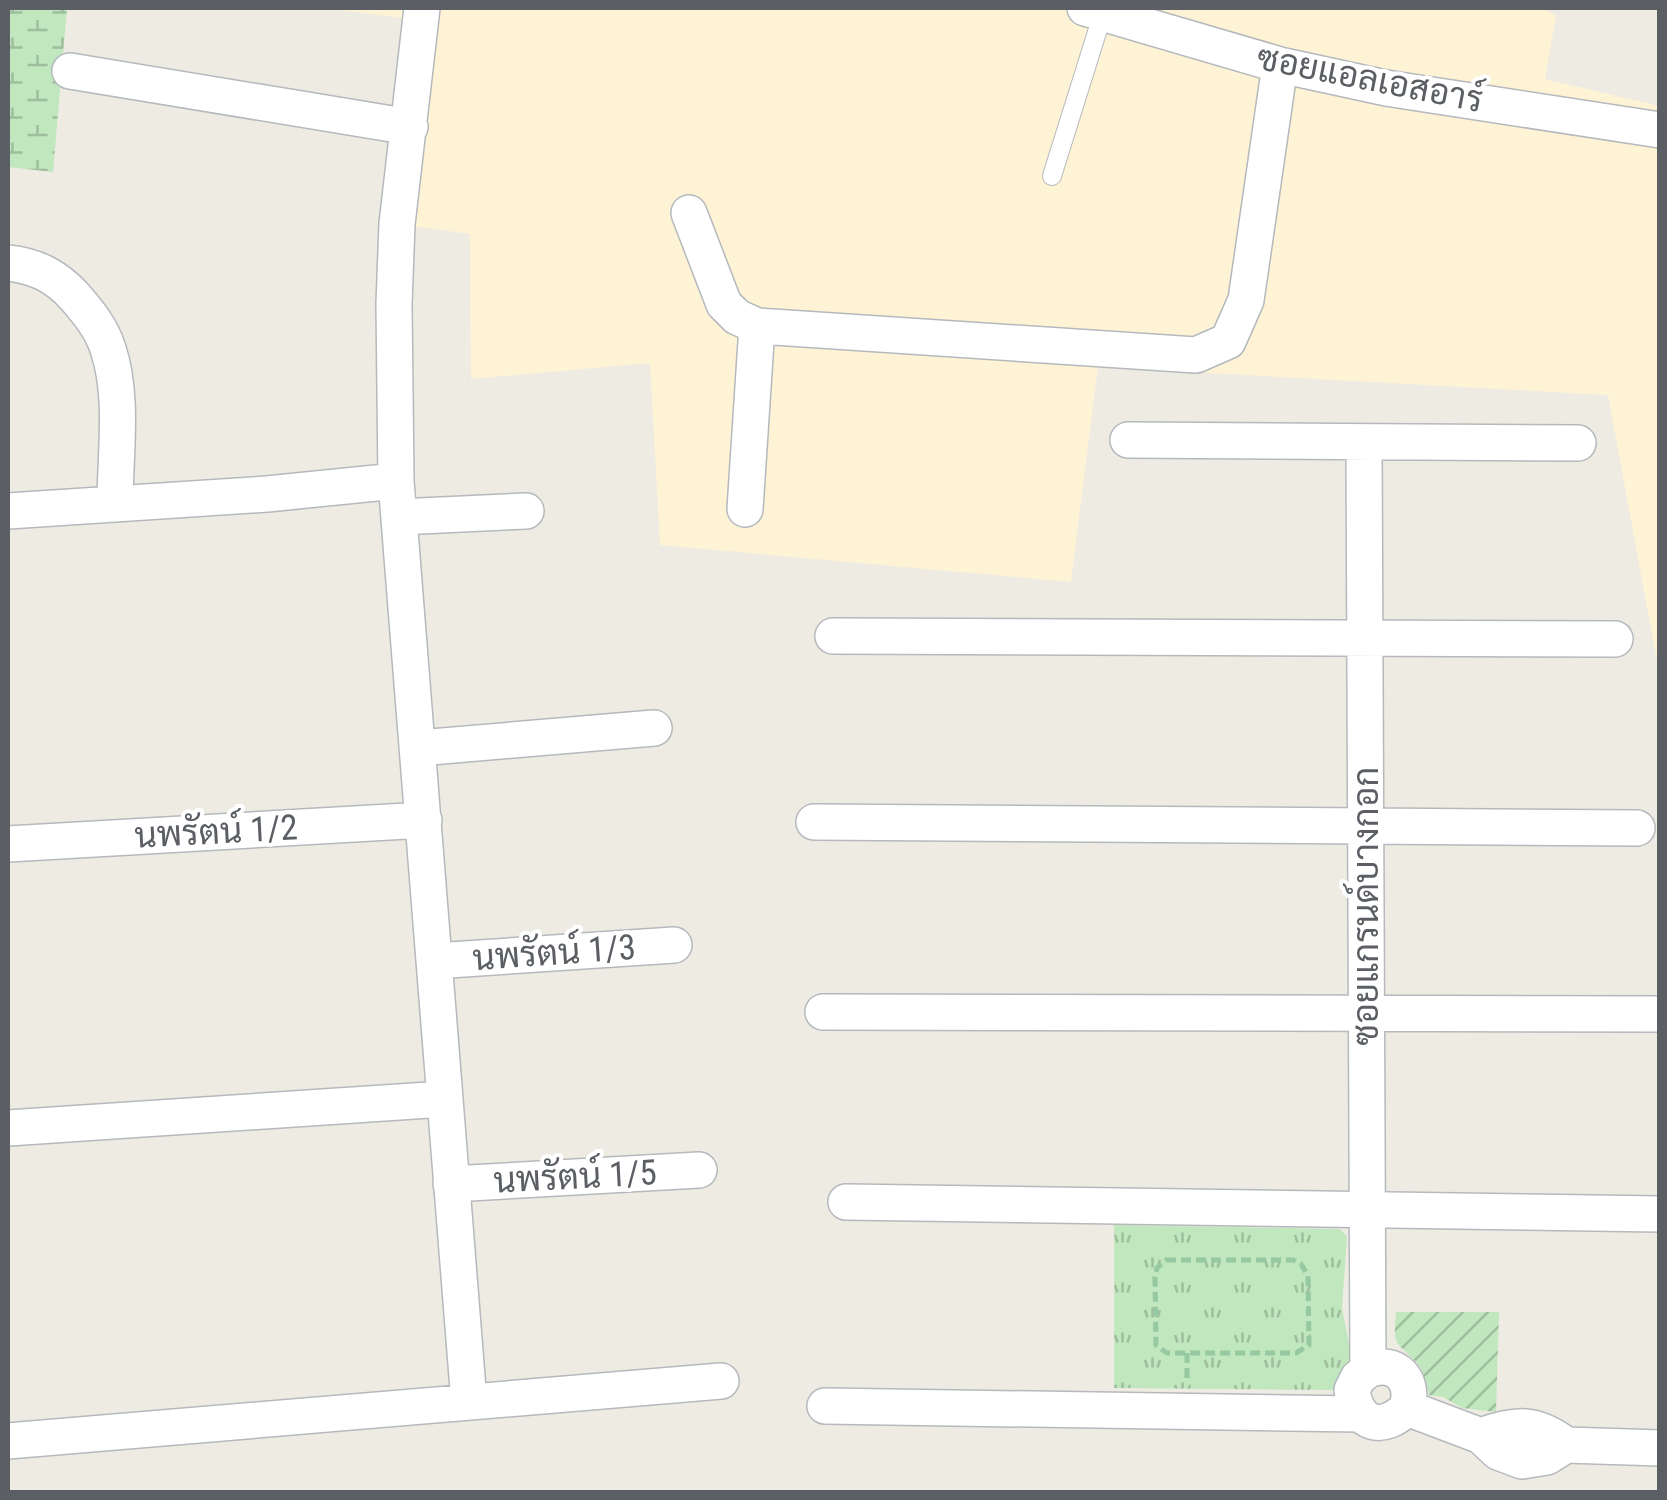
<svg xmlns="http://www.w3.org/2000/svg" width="1667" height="1500" viewBox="0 0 1667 1500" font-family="'Roboto Condensed',Sarabun,sans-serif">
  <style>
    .commercial { fill: #fff3d6 }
    .wetland { fill: url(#wetland-marsh) }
    .park { fill: url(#park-tufts) }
    .garden { fill: url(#garden-furrows) }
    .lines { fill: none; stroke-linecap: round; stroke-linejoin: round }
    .service-casing { stroke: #b5b9bd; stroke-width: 20 }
    .minor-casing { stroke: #b5b9bd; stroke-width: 38 }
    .path { stroke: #96c8a2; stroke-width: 5; stroke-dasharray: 10 5; stroke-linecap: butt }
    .service { stroke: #fff; stroke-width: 18 }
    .minor { stroke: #fff; stroke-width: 35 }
    .labels { text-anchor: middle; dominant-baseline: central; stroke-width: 8; stroke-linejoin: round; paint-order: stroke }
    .street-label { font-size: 35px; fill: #5b5f64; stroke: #fff }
  </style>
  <defs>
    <pattern id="wetland-marsh" width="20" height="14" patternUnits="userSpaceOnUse" patternTransform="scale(2.5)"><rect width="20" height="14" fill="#c0e7bd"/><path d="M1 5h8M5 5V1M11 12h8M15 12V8" fill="none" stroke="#9fbe9d"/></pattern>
    <pattern id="park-tufts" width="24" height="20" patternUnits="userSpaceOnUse" patternTransform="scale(2.5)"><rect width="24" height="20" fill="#c0e7bd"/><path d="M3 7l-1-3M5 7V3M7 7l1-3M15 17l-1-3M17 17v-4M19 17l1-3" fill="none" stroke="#9fbe9d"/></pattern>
    <pattern id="garden-furrows" width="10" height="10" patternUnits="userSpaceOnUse" patternTransform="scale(2.5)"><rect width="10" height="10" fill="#c0e7bd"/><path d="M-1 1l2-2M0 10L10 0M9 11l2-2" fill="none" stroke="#9fbe9d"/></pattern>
  </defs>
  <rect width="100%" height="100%" fill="#eeebe2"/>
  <path class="commercial" d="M325,8h1217l14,8 -11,63 114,27v566l-51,-277 -510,-28 -27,215 -411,-37 -10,-182 -179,16 -1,-145 -73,-10 12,-205z"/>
  <path class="wetland" d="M8,8h59l-14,164 -45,-5z"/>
  <path class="park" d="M1114,1225l226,4 7,8 -5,71 11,57 -20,25 -219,-2z"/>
  <path class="garden" d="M1396,1312h103l-3,100 -34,-4 -19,-11 -14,-2c-3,-11 -4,-23 -12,-32 -22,-24 -24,-14 -21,-51z"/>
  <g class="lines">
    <defs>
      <path id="service" d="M1052,176l51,-163"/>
      <path id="minor" d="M422,8l-25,216 -3,80 2,177 73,921
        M1085,8l195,57 106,23 274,42
        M70,71l340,56
        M689,213l35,91 13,13 20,9 439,29 32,-14 18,-41 34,-235
        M8,263c28,3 48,13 67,34 13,15 27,32 33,52 16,47 7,106 7,155
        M1128,440l450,3
        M1364,442l4,928 -10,8 -6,12c5,36 31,42 55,18 8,-28 -11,-49 -39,-38
        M745,509l12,-183
        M8,511l259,-17 129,-13
        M399,517l127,-6
        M833,636l782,3
        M419,748l235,-20
        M814,822l823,6
        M8,844l416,-24
        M434,961l240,-16
        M823,1012l837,2
        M8,1128l436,-29
        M451,1184l248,-14
        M846,1202l814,12
        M825,1406l535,8
        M1407,1408l74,28 17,16 24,9 25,-4 19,-12 94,3
        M1481,1436c35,-13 55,-14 85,9
        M8,1441l713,-60"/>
    </defs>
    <use href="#service" class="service-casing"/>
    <use href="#minor" class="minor-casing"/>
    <path class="path" d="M1166,1260h127l8,4 7,12 1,69 -13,8h-129l-11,-8 -1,-68 2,-9z
      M1187,1353v27"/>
    <use href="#service" class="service"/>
    <use href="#minor" class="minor"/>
  </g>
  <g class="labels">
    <g class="street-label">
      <text transform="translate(1370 79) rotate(11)">ซอยแอลเอสอาร์</text>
      <text transform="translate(216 832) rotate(-3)">นพรัตน์ 1/2</text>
      <text transform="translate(1366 906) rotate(-90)">ซอยแกรนด์บางกอก</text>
      <text transform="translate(554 953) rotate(-4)">นพรัตน์ 1/3</text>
      <text transform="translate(575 1177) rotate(-3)">นพรัตน์ 1/5</text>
    </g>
  </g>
  <rect width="1667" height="1500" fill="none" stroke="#5b5f64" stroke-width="20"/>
</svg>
